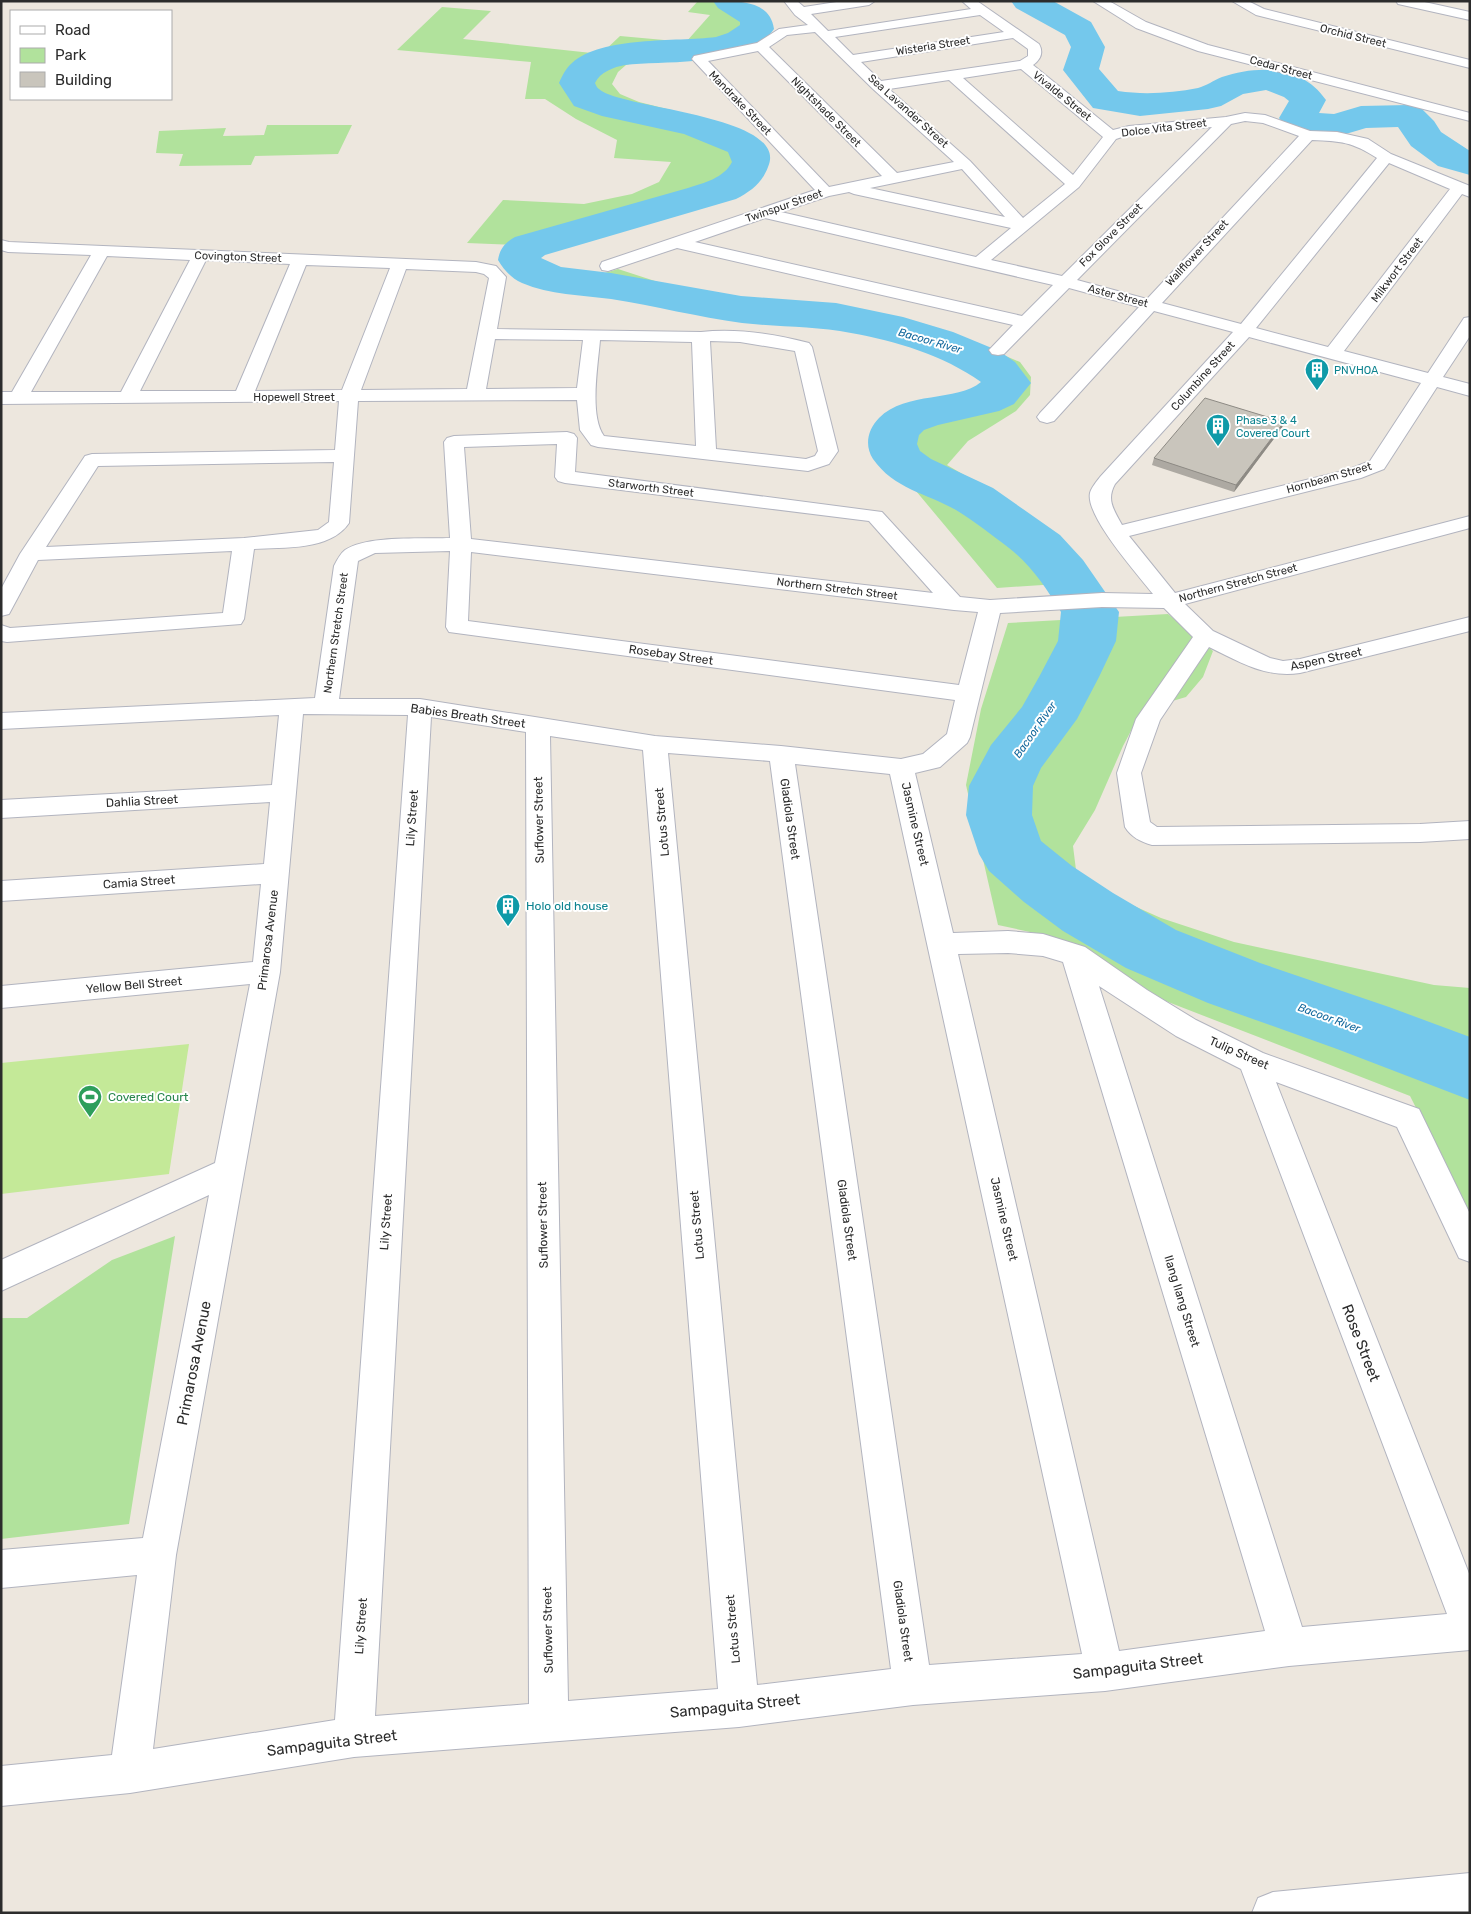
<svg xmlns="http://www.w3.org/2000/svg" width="1471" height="1914" viewBox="0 0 1471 1914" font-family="Rubik,sans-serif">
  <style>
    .green { fill: #b1e29c }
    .pitch { fill: #c4e998 }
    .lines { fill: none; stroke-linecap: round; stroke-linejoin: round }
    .river { fill: #74c8ec; fill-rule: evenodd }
    .minor-casing { stroke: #b2b4bf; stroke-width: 2 }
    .minor { fill: #fff; fill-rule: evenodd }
    .wall { fill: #ada9a2 }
    .shaded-wall { fill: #8d8a84 }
    .building { fill: #c9c5bc; stroke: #8d8a84 }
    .labels { text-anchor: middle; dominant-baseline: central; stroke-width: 4; stroke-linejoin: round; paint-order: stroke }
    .far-street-label { font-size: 11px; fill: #2c2c2c; stroke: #fff }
    .far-water-label { font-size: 11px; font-style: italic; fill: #10669b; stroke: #fff }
    .far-culture-label { font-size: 11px; fill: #0d838f; stroke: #fff; text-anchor: start }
    .street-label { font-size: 12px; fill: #2c2c2c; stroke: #fff }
    .culture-label { font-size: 12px; fill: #0d838f; stroke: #fff; text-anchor: start }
    .leisure-label { font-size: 12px; fill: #27864d; stroke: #fff; text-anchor: start }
    .near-street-label { font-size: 15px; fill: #2c2c2c; stroke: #fff }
  </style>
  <rect width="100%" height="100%" fill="#ede7de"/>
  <path class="green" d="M698,1c32,0 49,-1 69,26l-9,12 -24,9 -28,6 -61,5 -19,6 -8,7 -6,12 8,10 19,8 64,16 24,10 25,14 12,22 -10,16 -30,17 -168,45 -16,6 -6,6 8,9 17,9 29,6 30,-9 80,26 166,22 130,34 26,11 11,15 -1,18 -14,16 -48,30 -21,24 60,35 38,37 43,45 -91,6 -81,-97 -40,-30 -7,-24 8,-15 25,-14 78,-19 9,-15 -132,-46 -95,-9 -115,-17 -93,-18 -28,-11 -14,-10 3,-18 -48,-2 36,-43 81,4 48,-10 27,-12 12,-20 -57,-4 3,-18 -41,-21 -31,-20h-20l6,-37 -134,-12 45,-43 49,4 -28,28 138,15 19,-18 66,6 24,-27 -22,-3z
    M267,125h85l-14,29 -83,2 -4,9 -72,1 4,-12 -27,-1 3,-22 67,-3 -3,8 41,-1z
    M1168,614l45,37 -10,26 -17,20 -44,13 -19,36 -28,64 -22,36 3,24 20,19 65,29 73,24 200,43 36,3v226l-60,-118 -247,-96 -110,-63 -55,-12 -32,-140 15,-76 27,-86z
    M175,1236l-46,288 -128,15v-221h26l85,-58z"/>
  <path class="pitch" d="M189,1044l-20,130 -168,20v-131z"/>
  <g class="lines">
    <path class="river" d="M713,1c26,0 57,-1 61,28 -27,39 -107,31 -149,36 -11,2 -25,7 -30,18 1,2 2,5 4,6 21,20 192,26 169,78 -6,16 -17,24 -32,32l-191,56 -4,3 20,9 50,6 130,23 95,7 67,14 50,15 46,19 16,11 16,21 -17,21 -15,7 -61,14 -14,5 -5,5 -2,9 3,7 11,8 62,29 67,47 23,25 36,52 -3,29 -17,36 -22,42 -36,49 -8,18 -1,29 9,26 31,25 41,27 63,37 84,33 129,44 81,30v63l-133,-51 -129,-46 -82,-35 -63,-37 -39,-29 -35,-31 -10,-17 -13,-39 3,-29 22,-41 31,-38 17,-30 19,-36 3,-29c-15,-24 -29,-46 -52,-64 -17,-13 -35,-27 -53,-38 -30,-17 -62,-21 -83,-51 -9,-14 -5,-30 6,-41 27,-27 78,-16 102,-36 -38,-27 -85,-41 -130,-49 -36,-7 -73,-6 -109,-10 -44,-6 -87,-17 -131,-24 -30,-4 -61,-4 -89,-16 -11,-5 -18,-13 -24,-23 2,-12 7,-17 17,-23l173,-49c16,-5 36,-10 44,-26l-4,-10 -44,-18 -82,-18 -28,-10 -15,-23c3,-7 7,-15 13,-20 30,-27 104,-21 144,-26l12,-4 12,-8v-3l-22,-14z
      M1011,1h42l38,21 14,25 -6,22 19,22c26,4 54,2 80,-3 8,-2 16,-8 24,-11 37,-12 80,-12 104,23l-7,13 15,1 27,-8 47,-1 13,3 13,13 7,11 29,19v24l-32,-9 -27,-20 -13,-19 -32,1 -27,8 -15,1 -39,-11 -6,-8 10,-17 -5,-4 -18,-7 -23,4 -22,12 -13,3 -68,7 -47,-8 -30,-38 8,-23 -6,-12 -49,-27z"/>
    <defs>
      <path id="minor" d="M784,1h13l7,6 39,-6h32l-6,4 -58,9 17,17 143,-22 -9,-8h15l62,43c5,9 1,16 -6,21l80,65 16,-4 97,-9 19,-4 20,2 45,16 27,1 31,7 23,15 79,32v11l-8,-3 -118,157 84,22 36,-55 6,-1v19l-27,41 27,7v12l-33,-9 -53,82 -23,9 -232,58 46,57 295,-77v12l-285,76 28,27 57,27 13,3 17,-2 170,-42v14l-170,42c-35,5 -60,-11 -91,-26l-49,73 -19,53 9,49 7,5 263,-3 50,-3v18l-50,3 -268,3c-11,-3 -21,-8 -27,-18l-8,-54 19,-54 57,-82 -29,-29 -62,-1 -102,6 -30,124 -3,6 -27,24 -25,6 38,160 55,-2 35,3 42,13 62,43 49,30 67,33 156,56 51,105v48l-11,-4 -62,-131 -121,-45 194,494v74l-181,16 -184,25 -192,14 -174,22 -385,30 -224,36 -129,13v-40l111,-11 25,-180 -136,13v-38l142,-12 66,-343 -208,96v-31l214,-97 35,-179 -249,24v-22l252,-24 8,-78 -260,17v-20l263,-17 6,-62 -269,16v-18l271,-15 7,-70 -278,14v-16l314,-15 19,-132c3,-6 6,-12 11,-16 22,-15 78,-11 105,-12l-6,-96 3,-4 7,-2 113,-4 7,2 3,4 -2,34 307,40 78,85 30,3 112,-7 51,1c-14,-18 -68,-78 -63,-101 1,-5 7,-12 10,-16l133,-145 -79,-21 -100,110 -7,2 -7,-2 -3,-4 3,-4 99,-106 -70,-19 -65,66 -6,1 -6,-1 -3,-4 24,-25 -336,-77 -69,23 -6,-1 -2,-4 2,-4 213,-72 -123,-131 2,-3 63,-13 22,-14 29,-4 -13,-10zM980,15l24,17 -151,23 -18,-18zM815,32l58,57 81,73 -57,11 -128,-126 18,-12zM1013,38l15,11v7l-8,5 -139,20 -20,-19zM758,51l124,125 -53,11 -121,-126zM1021,69l82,68 -30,38 -110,-97zM949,80l116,104 -42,34 -53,-57 -81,-72zM1245,121l18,2 36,13 -152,163 -70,-19 154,-156zM1212,127l-150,149 -71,-16 88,-73 37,-48 15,-5zM1312,140c29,1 40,2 65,18l-136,166 -79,-21zM1389,163l61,26 -122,158 -72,-19zM962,169l43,48 -135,-29zM849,192l5,2 157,34 -35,29 -195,-45 48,-16zM765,218l288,67 -31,31 -327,-74zM1249,337l172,46 -51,78 -23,9 -225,55c-8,-15 -16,-25 -7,-41zM557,444l-2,33 3,4 7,2 304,38 64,72 -462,-54 -7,-92zM450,551l-4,76 3,5 506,68 -8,34 -24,20 -22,5 -120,-13 -126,-10 -235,-37h-81l19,-138 17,-8zM471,552l483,58 24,2 -19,73 -491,-64zM303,714l105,1 -73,1005 -182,29 23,-194 104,-583zM431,717l95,15 3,972 -154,12zM550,736l93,14 75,939 -150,12zM668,753l102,8 121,908 -134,16zM795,764l95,10 192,880 -153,11zM1008,953l35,3 20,6 202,669 -146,20 -161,-697zM1099,986l77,50 65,33 206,545 -145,13z
        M1093,1h16l37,21 62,23 262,68v8l-272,-70 -62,-23z
        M1232,1h16l16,8 206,51v8l-214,-53z
        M1396,1h24l50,11v8l-72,-16z
        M1,240l8,2 467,20 20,4 10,11 -9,52 204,3c36,-4 73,2 108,11l3,4 26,104 -9,13 -21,7 -210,-24 -7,-2 -11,-15 -3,-30 -219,1 -9,122c-19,28 -65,24 -95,26l-10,70 -3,5 -234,18 -6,-1v-16l9,3 213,-15 9,-62 -194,9 -29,54 -8,2v-27l19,-35 65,-98 7,-2 243,-4 4,-49 -338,3v-12h11l79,-137 -83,-3 -7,-2zM107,256l83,4 -69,132h-90zM206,260l84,4 -54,127h-96zM306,265l84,3 -48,122 -87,1zM406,269l70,3 8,2 5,4 -22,111 -106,1zM495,339l88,1 -6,48 -91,1zM600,340l92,2 4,104 -92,-10c-15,-20 -6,-71 -4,-96zM710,341l30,1 55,9 23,100 -3,5 -9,3 -90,-10zM334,462l-5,60 -11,8 -74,8 -198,9 52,-81z
        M1470,1873v40h-218l6,-15 15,-6z"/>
    </defs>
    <use href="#minor" class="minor-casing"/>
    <use href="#minor" class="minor"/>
  </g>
  <path class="wall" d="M1282,428l-48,64 -82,-27 2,-7z"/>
  <path class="shaded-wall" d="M1284,422l-2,6 -48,64 2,-7z"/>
  <path class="building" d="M1205,398l79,24 -48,63 -82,-27z"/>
  <defs>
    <symbol id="building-pin" viewBox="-11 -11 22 30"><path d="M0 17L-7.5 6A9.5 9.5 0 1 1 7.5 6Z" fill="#0f9aa8" stroke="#fff"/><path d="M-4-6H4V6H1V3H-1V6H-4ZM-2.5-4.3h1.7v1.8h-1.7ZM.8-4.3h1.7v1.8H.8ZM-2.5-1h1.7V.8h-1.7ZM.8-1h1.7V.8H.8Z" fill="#fff"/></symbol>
    <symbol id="stadium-pin" viewBox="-11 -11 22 30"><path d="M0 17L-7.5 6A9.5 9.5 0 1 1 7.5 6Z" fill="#2e9e5b" stroke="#fff"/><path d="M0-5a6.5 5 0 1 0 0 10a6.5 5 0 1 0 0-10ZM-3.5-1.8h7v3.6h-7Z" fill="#fff"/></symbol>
  </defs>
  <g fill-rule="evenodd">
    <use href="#building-pin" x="1303" y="356" width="28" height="38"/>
    <use href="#building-pin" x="1204" y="412" width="28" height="38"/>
    <use href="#building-pin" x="494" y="892" width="28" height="38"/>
    <use href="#stadium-pin" x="76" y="1083" width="28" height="38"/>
  </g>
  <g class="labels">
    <g class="far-street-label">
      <text transform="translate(1353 36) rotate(14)">Orchid Street</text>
      <text transform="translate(933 46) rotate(-9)">Wisteria Street</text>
      <text transform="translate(1281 68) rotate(15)">Cedar Street</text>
      <text transform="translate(1062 96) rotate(39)">Vivalde Street</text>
      <text transform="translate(740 103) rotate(46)">Mandrake Street</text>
      <text transform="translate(908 111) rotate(42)">Sea Lavander Street</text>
      <text transform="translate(826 112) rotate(45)">Nightshade Street</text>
      <text transform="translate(1164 128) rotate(-7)">Dolce Vita Street</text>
      <text transform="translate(784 206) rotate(-19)">Twinspur Street</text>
      <text transform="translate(1111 235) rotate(-45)">Fox Glove Street</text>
      <text transform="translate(1197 253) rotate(-47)">Wallflower Street</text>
      <text transform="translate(238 257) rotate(2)">Covington Street</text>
      <text transform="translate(1397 270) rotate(-53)">Milkwort Street</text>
      <text transform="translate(1118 296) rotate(15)">Aster Street</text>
      <text transform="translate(1203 376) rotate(-48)">Columbine Street</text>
      <text x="294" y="397">Hopewell Street</text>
      <text transform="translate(1329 478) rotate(-16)">Hornbeam Street</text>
      <text transform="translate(651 488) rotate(7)">Starworth Street</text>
      <text transform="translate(1238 583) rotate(-15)">Northern Stretch Street</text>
      <text transform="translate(837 589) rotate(7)">Northern Stretch Street</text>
      <text transform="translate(336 633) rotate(-82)">Northern Stretch Street</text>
    </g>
    <g class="far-water-label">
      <text transform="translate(930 341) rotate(16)">Bacoor River</text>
      <text transform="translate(1035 730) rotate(-55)">Bacoor River</text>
      <text transform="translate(1329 1018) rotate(20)">Bacoor River</text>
    </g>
    <g class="far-culture-label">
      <text x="1334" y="370">PNVHOA</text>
      <text x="1236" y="420">Phase 3 &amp; 4<tspan x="1236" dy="13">Covered Court</tspan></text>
    </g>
    <g class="street-label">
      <text transform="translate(671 655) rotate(8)">Rosebay Street</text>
      <text transform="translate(1326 659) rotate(-12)">Aspen Street</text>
      <text transform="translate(468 716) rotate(8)">Babies Breath Street</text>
      <text transform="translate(142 801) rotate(-3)">Dahlia Street</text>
      <text transform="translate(412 818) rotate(-86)">Lily Street</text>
      <text transform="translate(790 819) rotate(82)">Gladiola Street</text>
      <text transform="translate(539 820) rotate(-91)">Suflower Street</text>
      <text transform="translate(662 822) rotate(-95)">Lotus Street</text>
      <text transform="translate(915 824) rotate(77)">Jasmine Street</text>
      <text transform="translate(139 882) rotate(-4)">Camia Street</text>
      <text transform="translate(268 940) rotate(-83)">Primarosa Avenue</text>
      <text transform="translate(134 985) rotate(-5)">Yellow Bell Street</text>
      <text transform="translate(1239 1053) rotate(24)">Tulip Street</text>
      <text transform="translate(1004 1219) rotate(77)">Jasmine Street</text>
      <text transform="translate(847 1220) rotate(82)">Gladiola Street</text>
      <text transform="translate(386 1222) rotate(-86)">Lily Street</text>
      <text transform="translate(543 1225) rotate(-91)">Suflower Street</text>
      <text transform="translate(697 1225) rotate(-95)">Lotus Street</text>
      <text transform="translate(1182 1301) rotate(73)">Ilang Ilang Street</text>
      <text transform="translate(903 1621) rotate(82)">Gladiola Street</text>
      <text transform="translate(361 1626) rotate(-86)">Lily Street</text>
      <text transform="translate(733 1629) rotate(-95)">Lotus Street</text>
      <text transform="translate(548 1630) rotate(-91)">Suflower Street</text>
    </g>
    <g class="culture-label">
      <text x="526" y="906">Holo old house</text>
    </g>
    <g class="leisure-label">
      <text x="108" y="1097">Covered Court</text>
    </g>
    <g class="near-street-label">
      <text transform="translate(1361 1343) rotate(69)">Rose Street</text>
      <text transform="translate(194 1363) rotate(-79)">Primarosa Avenue</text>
      <text transform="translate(1138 1666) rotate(-7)">Sampaguita Street</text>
      <text transform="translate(735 1706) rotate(-6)">Sampaguita Street</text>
      <text transform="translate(332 1743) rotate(-7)">Sampaguita Street</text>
    </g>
  </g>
  <rect width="1471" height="1914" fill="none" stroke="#2c2c2c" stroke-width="5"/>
  <rect x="10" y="10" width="162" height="90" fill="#ffffff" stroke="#ababab"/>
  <rect x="20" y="26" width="25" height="8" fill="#ffffff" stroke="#ababab"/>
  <text x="55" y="35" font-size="15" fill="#2c2c2c">Road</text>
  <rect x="20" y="48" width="25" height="15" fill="#b1e29c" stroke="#ababab"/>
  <text x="55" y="60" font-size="15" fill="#2c2c2c">Park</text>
  <rect x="20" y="72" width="25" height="15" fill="#c9c5bc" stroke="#ababab"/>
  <text x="55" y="85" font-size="15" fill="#2c2c2c">Building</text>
</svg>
